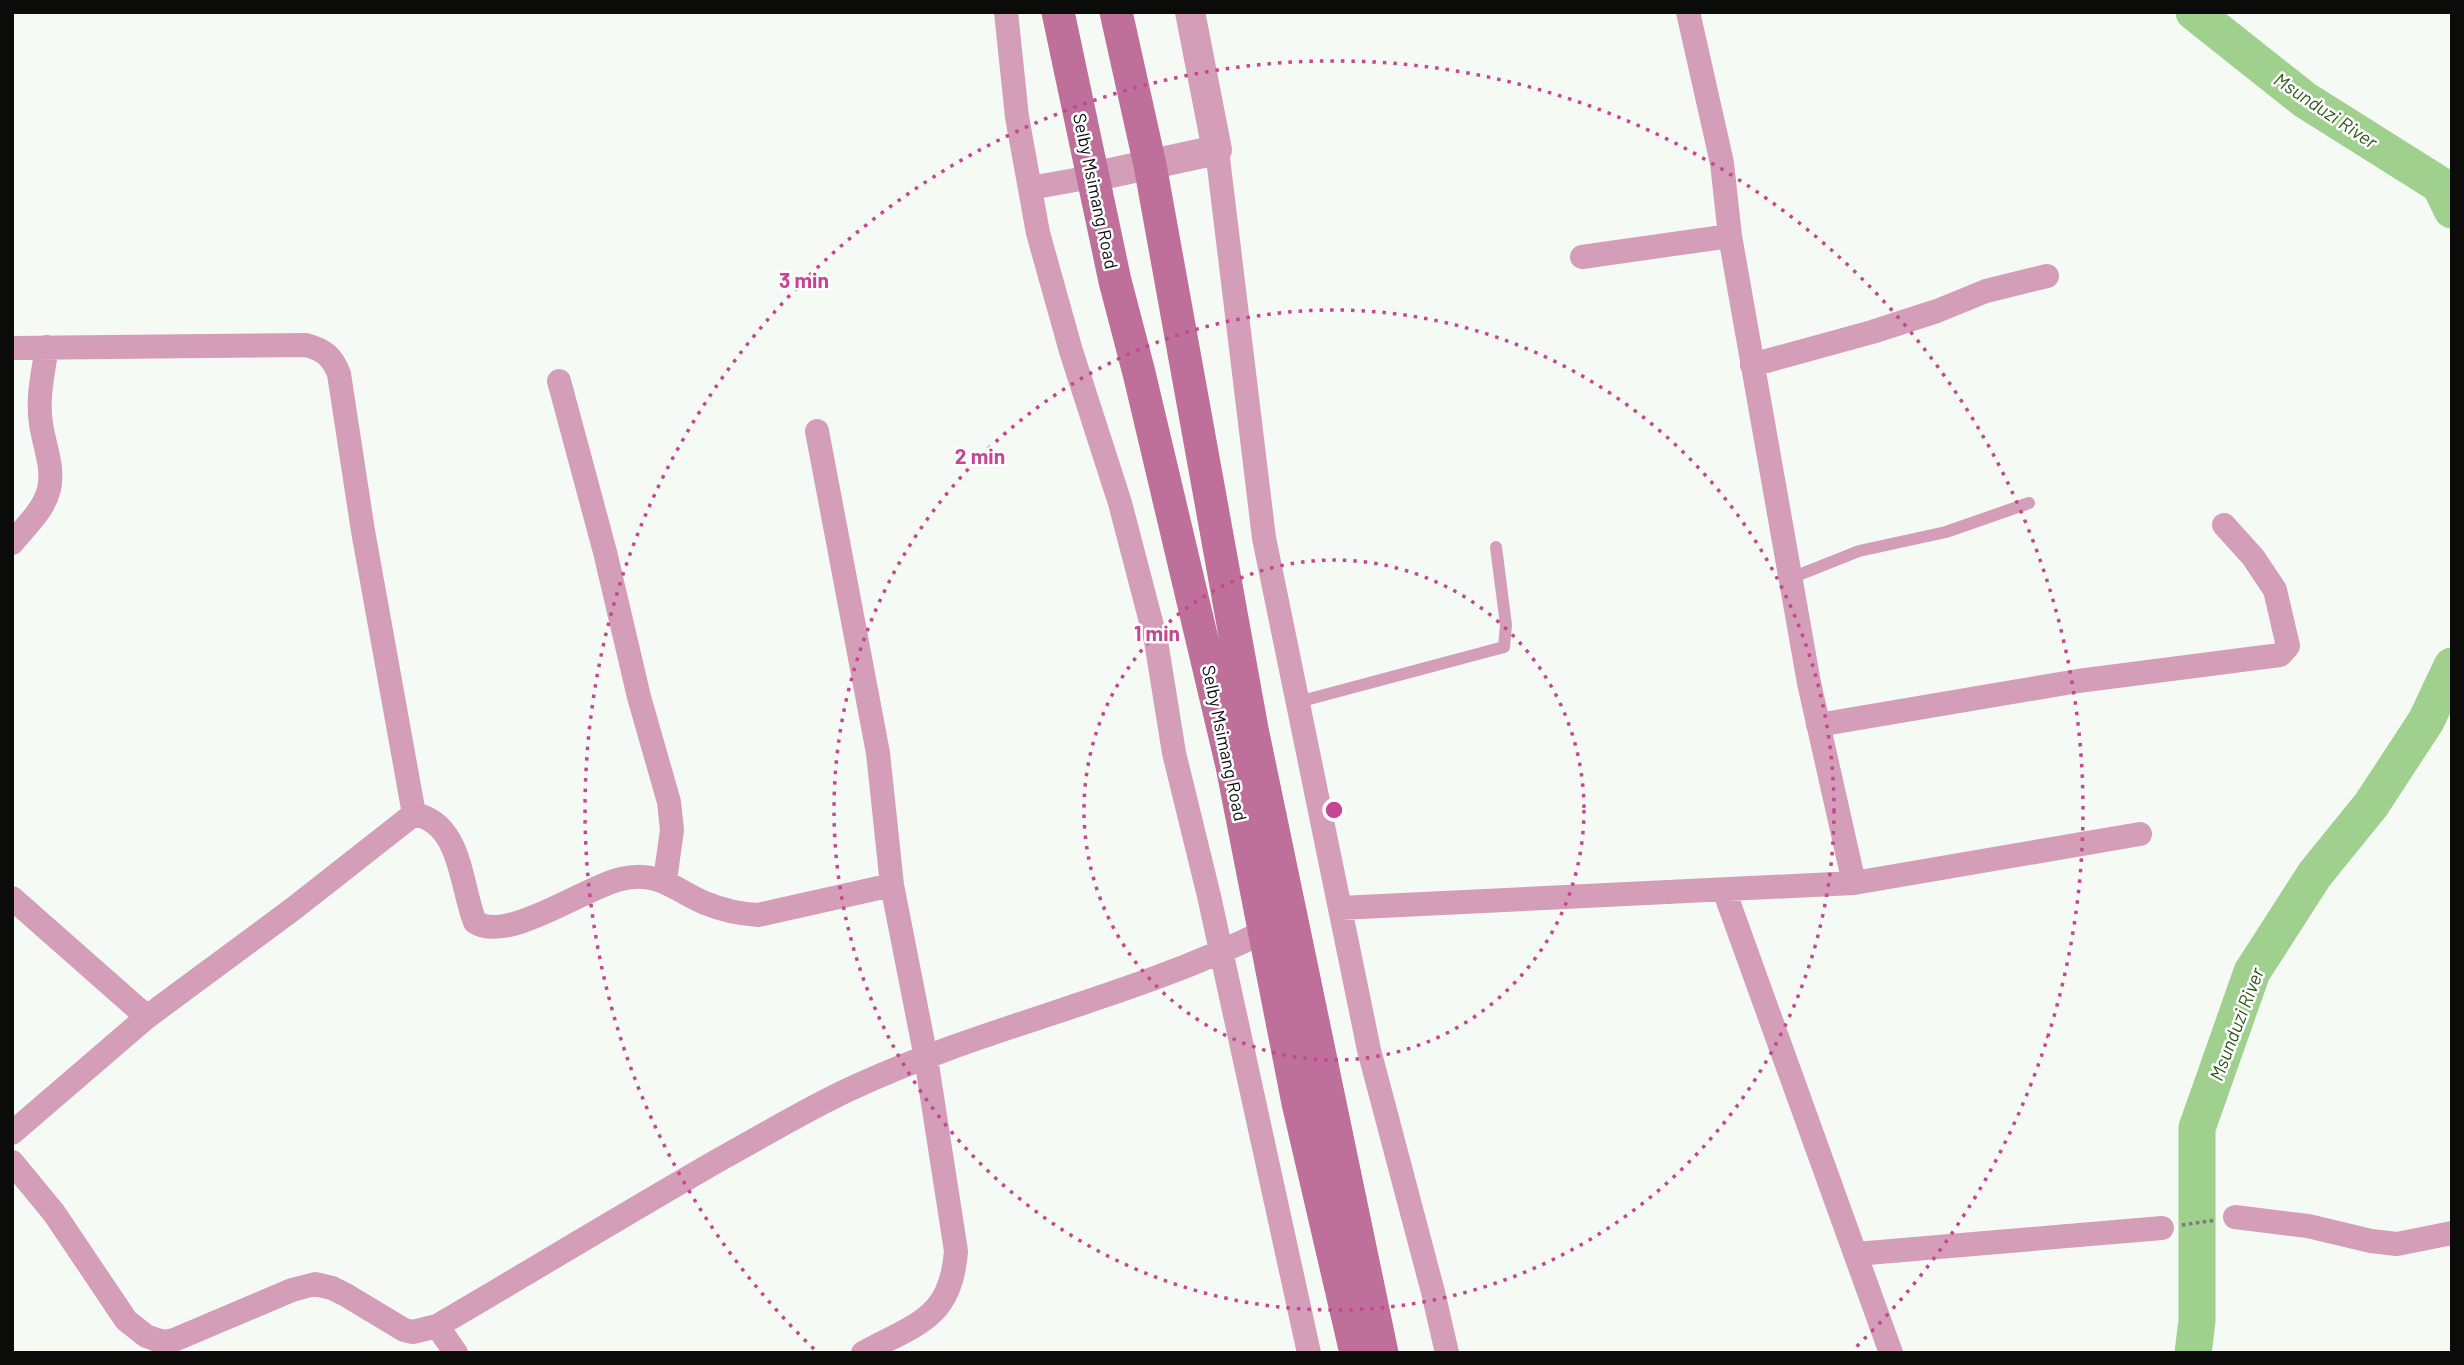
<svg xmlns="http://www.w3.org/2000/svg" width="2464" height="1365" viewBox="0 0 2464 1365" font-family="Barlow,sans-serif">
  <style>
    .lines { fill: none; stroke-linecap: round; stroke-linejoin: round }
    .river { stroke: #9fd08e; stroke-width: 37 }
    .path { stroke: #7b7d7a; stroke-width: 3.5; stroke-dasharray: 3.5 3.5; stroke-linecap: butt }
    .service { stroke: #d49eb9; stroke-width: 12 }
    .minor { stroke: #d49eb9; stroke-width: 24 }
    .tertiary { stroke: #d49eb9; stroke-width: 30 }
    .secondary { stroke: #be709a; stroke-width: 33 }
    .ring { fill: none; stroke: #c54692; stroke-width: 3.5; stroke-dasharray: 3.5 7 }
    .labels { text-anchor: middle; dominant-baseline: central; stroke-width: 5; stroke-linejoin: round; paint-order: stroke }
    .street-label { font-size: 18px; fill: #0b0c0a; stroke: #fff }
    .water-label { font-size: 19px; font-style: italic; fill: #2b5918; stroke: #fff }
    .centre { fill: #c54692; stroke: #fff; stroke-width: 3.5 }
    .ring-label { font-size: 21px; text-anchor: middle; font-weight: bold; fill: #c54692; stroke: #fff; stroke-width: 5; stroke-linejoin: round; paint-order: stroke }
  </style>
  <rect width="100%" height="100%" fill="#f6faf5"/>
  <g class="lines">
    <path class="river" d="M2194,12l111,88 135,85 12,25
      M2193,1353l4,-32v-193l55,-156 63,-98 56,-69 55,-84 26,-55"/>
    <path class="path" d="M2182,1225l34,-5"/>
    <path class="service" d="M1791,578l68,-27 87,-19 83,-29
      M1298,702l206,-55 2,-22 -10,-78"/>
    <path class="minor" d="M1006,12l11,105 21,116 33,118 49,152 36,138 18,112 35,143 100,457
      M1688,12l34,151 8,73 79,447 45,200
      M1217,150l47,388 105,512 64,242 14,61
      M1030,188l62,-11
      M1582,257l148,-21
      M12,348l294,-3c18,5 26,11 33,29l24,157 51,283
      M1752,365l120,-33 65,-21 49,-20 61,-15
      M559,381l46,171 34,145 30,105 3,28 -7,50
      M817,431l61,322 14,132
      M12,543c14,-17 32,-33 37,-54 5,-22 -5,-44 -8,-65 -4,-26 2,-51 6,-77
      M1818,725l260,-44 202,-26 8,-9 -13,-56 -22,-33 -29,-32
      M414,814c48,9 46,71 61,108 32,22 112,-36 146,-43 38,-9 53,11 84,24 17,7 35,11 53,12l134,-30 34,173 30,193c-5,68 -39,72 -93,102
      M1724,890l167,463
      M12,898l135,119
      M1340,908l514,-25 286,-49
      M12,1133l135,-116 146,-108 121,-95
      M12,1162l42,51 72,107 20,16 17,6 11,-2 118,-50 23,-6 17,4 14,7 58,35 9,2 24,-6c96,-56 191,-114 287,-169 42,-23 83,-48 126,-68 134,-63 282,-91 415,-158
      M2235,1217l73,9 63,15 26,3 55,-11
      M1856,1254l306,-26
      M437,1326l19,27"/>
    <path class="tertiary" d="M1092,177l125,-27 -27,-138"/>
    <path class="secondary" d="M1058,12l57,269 24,92 93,393 66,337 58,250
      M1116,12l34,153 102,564 130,624"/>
  </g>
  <g class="ring">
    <circle cx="1334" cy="810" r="250"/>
    <circle cx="1334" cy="810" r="500"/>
    <path d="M814 1349A749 749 0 1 1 1854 1349"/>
  </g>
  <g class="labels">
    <g class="street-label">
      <text transform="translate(1096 191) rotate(78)">Selby Msimang Road</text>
      <text transform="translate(1225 743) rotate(78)">Selby Msimang Road</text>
    </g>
    <g class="water-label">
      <text transform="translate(2326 110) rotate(34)">Msunduzi River</text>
      <text transform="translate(2236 1024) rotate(-69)">Msunduzi River</text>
    </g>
  </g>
  <circle cx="1334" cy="810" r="10" class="centre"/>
  <g class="ring-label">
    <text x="804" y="288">3 min</text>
    <text x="980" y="464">2 min</text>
    <text x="1157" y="641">1 min</text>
  </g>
  <rect width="2464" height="1365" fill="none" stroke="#0b0c0a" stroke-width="28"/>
</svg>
